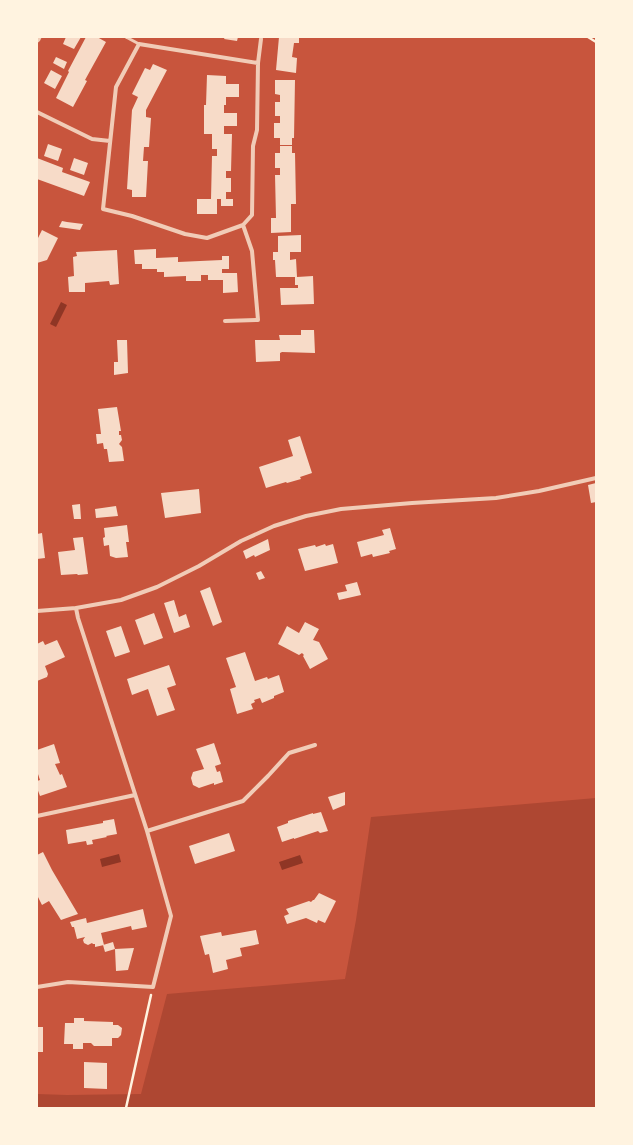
<svg xmlns="http://www.w3.org/2000/svg" width="633" height="1145" viewBox="0 0 633 1145" font-family="Poppins,sans-serif">
  <style>
    .green { fill: #ae4732 }
    .water { fill: #8f3625 }
    .building { fill: #f7dbc8 }
    .lines { fill: none; stroke-linecap: round; stroke-linejoin: round }
    .path { stroke: #fff3e0; stroke-width: 2.5 }
    .service { stroke: #f1ccb7; stroke-width: 3 }
    .minor { stroke: #f1ccb7; stroke-width: 4 }
    .tertiary { stroke: #f1ccb7; stroke-width: 7 }
  </style>
  <rect width="100%" height="100%" fill="#c8553d"/>
  <path class="green" d="M596,798v310h-559v-14l30,1 74,-1 26,-100 178,-15 11,-59 15,-103z"/>
  <path class="water" d="M61,302l6,3 -11,22 -6,-3z
    M119,854l2,8 -19,5 -2,-8z
    M300,855l3,8 -21,7 -3,-8z"/>
  <path class="building" d="M66,37h15l-7,12 -11,-5z
    M86,37h11l9,5 -21,38 2,1 -14,26 -17,-9 13,-26 -1,-1z
    M225,37h13l-1,4 -13,-2z
    M279,37h20v6h-5l-2,14 5,1 -1,15 -20,-3z
    M56,57l11,5 -3,7 -11,-6z
    M153,64l14,6 -21,40v7l5,1 -2,29h-5l-1,14h5l-2,36h-14v-7l-5,-1 5,-79 6,-13 -6,-3 13,-26 5,2z
    M51,70l11,6 -7,13 -11,-6z
    M207,75l19,1v8h13v13h-13v8h-2v8h13v13h-13v8h8l-1,37h-5v7h5v14h-5v7h7v7h-12v-7h-4v15h-20v-15h14l1,-43h5v-7h-5v-15h-8v-29h2z
    M275,80h20l-1,58h-2v7h-12v-7h-6v-15h6v-7h-5v-14h5v-7l-5,-1z
    M48,144l14,5 -4,12 -14,-5z
    M280,146h12v7h3l1,51h-5v28l-20,1v-15h5l-1,-43h5v-7h-5v-15h5z
    M37,158l26,10 -1,4 28,10 -6,14 -47,-17z
    M74,158l14,5 -4,12 -14,-5z
    M62,221l5,1 16,2 -3,6 -21,-3z
    M42,230l16,8 -11,22 -10,3v-23z
    M301,235v17h-11v8l6,-1 1,18 16,-1 1,28 -33,1 -1,-17h18v-3h-3v-8h-19l-1,-17h-2v-8h5v-16z
    M156,249v9l22,-1v5l44,-2v-4h7v13h-7v4h15l1,19 -15,1v-13h-15v-5h-7v6h-15v-5l-22,1v-5h-7v-3h-15v-5h-7l-1,-14z
    M117,250l2,34 -9,1 -1,-4 -24,2v9h-16l-1,-15 6,-1 -1,-19 4,-1 -1,-4z
    M301,330h13l1,23 -33,-1 -2,1v8l-24,1 -1,-22h25l-1,-5h22z
    M117,340h10l1,33 -14,2v-13h4z
    M117,407l4,24h-2v4h2l1,5 -3,4 3,3 2,14 -15,1 -2,-13h-3l-1,-6 -6,1 -1,-10h5l-3,-25z
    M300,436l12,37 -12,4 1,2 -14,4 -1,-1 -20,6 -7,-21 34,-11 -5,-16z
    M596,483v19l-5,1 -3,-18z
    M199,489l2,24 -36,5 -4,-25z
    M80,504l1,15h-7l-2,-14z
    M116,506l2,10 -22,2 -1,-9z
    M127,525l2,17h-3l2,15 -12,1 -6,-2 -1,-11 -5,1 -1,-8 2,-1 -1,-9z
    M390,528l6,21 -7,2 1,2 -17,4 -1,-3 -11,3 -4,-15 27,-7 -2,-5z
    M42,533l3,25 -8,1v-25z
    M83,537l5,37 -10,1 -1,-1 -16,1 -3,-23 17,-2 -2,-12z
    M268,539l2,11 -15,7 -1,-2 -8,4 -3,-8z
    M325,544l1,2 7,-2 5,19 -33,8 -7,-22 17,-4 1,2z
    M261,571l4,7 -6,2 -3,-7z
    M357,582l4,13 -22,5 -2,-7 10,-2 -2,-6z
    M210,587l12,35 -9,4 -13,-35z
    M174,600l5,17 7,-3 4,13 -16,6 -10,-30z
    M154,613l9,25 -19,7 -9,-25z
    M305,622l14,7 -6,11 6,2 9,17 -18,10 -7,-13 1,-1 -2,-2 -3,2 -21,-11 9,-18 12,7z
    M121,626l9,26 -15,5 -9,-26z
    M57,640l8,17 -20,9 3,8 -1,3 -10,4v-37l6,-3 2,4z
    M245,652l10,29 12,-4 1,2 11,-4 5,17 -10,4v2l-12,5 -2,-5 -6,2 1,2 -4,2 2,5 -16,5 -7,-25 6,-2 -10,-29z
    M169,665l7,20 -9,3 8,22 -18,6 -9,-27 -16,6 -5,-16z
    M214,743l7,21 -6,2 2,6 3,-1 3,11 -9,3v-2l-15,5 -6,-3 -2,-7 2,-6 11,-3 -8,-20z
    M54,744l6,19 -5,1 5,11 2,-1 5,13 -27,9 -3,-8v-7l3,-1 -3,-9v-21z
    M345,792v13l-12,5 -5,-13z
    M321,812l7,19 -8,2 -2,-2 -24,8v-1l-12,4 -5,-15 11,-4v-2l25,-8v1z
    M114,819l3,15 -11,2 1,1 -15,3 1,4 -6,1 -1,-4 -18,3 -2,-14 37,-7v-2z
    M229,833l6,18 -40,13 -6,-18z
    M43,852l9,18 26,44 -17,6 -12,-19 -7,4 -5,-10v-40z
    M319,893l17,8 -11,22 -7,-3 -1,3 -11,-5 -19,6 -3,-8 5,-2 -3,-5 23,-8 2,1 2,-2h1z
    M143,909l4,18 -15,3 -1,-4 -30,7 3,12 -9,2v-3h-2l-1,-1 -4,2 -4,-2 -1,-3 2,-3 -8,2 -3,-12h-2l-2,-5 16,-4 1,5z
    M256,930l3,14 -19,4 2,8 -16,4 2,9 -15,4 -4,-19 -4,1 -5,-19 21,-4 1,4z
    M113,942l2,7 -10,3 -2,-7z
    M134,948l-6,22 -12,1 -1,-22z
    M74,1018h10v3l29,1v3h5l4,3 -1,7 -3,3h-6v8h-18l-3,-3h-8v6h-10v-5h-9l1,-21h9z
    M37,1027h6v25h-6z
    M84,1062l23,1v26l-23,-1z"/>
  <g class="lines">
    <path class="path" d="M588,37l8,5
      M126,1108l25,-113"/>
    <path class="service" d="M126,37l13,7"/>
    <path class="minor" d="M139,44l119,19 -1,67 -4,16 -1,69 -9,10 -36,13 -22,-4 -53,-18 -29,-7 13,-122z
      M258,63l3,-24
      M37,112l55,27 18,2
      M225,321l33,-1 -6,-69 -9,-26
      M37,611l39,-3 45,-8 36,-13 42,-21 42,-25 33,-15 32,-10 35,-7 71,-6 84,-5 43,-7 57,-13
      M37,816l98,-21
      M147,831l96,-30 25,-25 21,-23 26,-8
      M37,987l31,-5 85,5 18,-71 -24,-85 -69,-213 -2,-10"/>
    <path class="tertiary" d="M37,39l1,-2"/>
  </g>
  <rect width="633" height="1145" fill="none" stroke="#fff3e0" stroke-width="76"/>
</svg>
